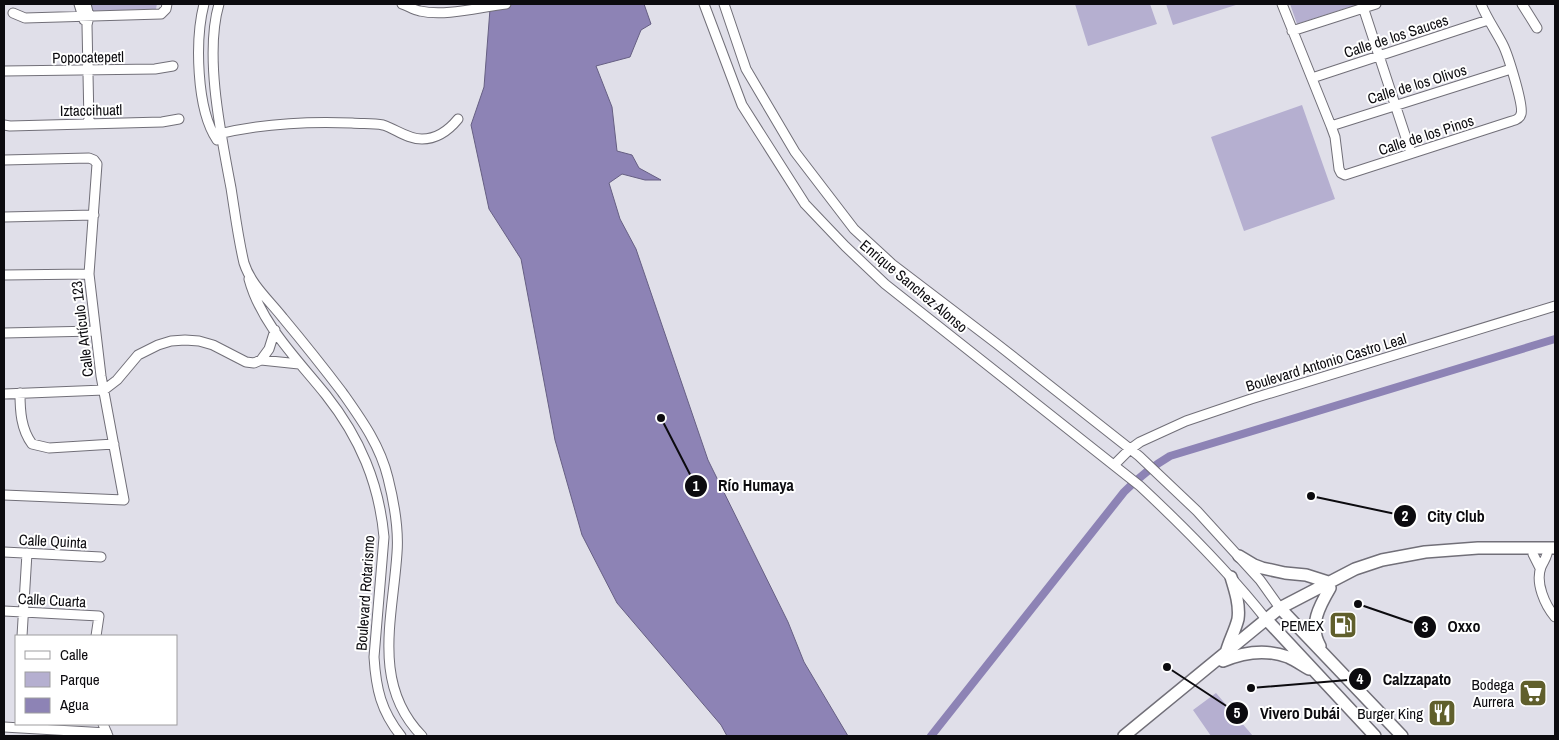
<svg xmlns="http://www.w3.org/2000/svg" width="1559" height="740" viewBox="0 0 1559 740" font-family="'Archivo Narrow',sans-serif">
  <style>
    .green { fill: #b5afd0 }
    .water { fill: #8d83b5; stroke: #665f83 }
    .lines { fill: none; stroke-linecap: round; stroke-linejoin: round }
    .canal { stroke: #8d83b5; stroke-width: 8 }
    .minor-casing { stroke: #716f78; stroke-width: 11 }
    .major-casing { stroke: #716f78; stroke-width: 14 }
    .minor { stroke: #fff; stroke-width: 9 }
    .major { stroke: #fff; stroke-width: 11 }
    .labels { text-anchor: middle; dominant-baseline: central; stroke-width: 4; stroke-linejoin: round; paint-order: stroke }
    .street-label { font-size: 15px; fill: #0c0b0f; stroke: #fff }
    .poi-label { font-size: 15px; fill: #0c0b0f; stroke: #fff; text-anchor: end }
    .leader { fill: none; stroke: #0c0b0f; stroke-width: 2 }
    .callout-dot { fill: #0c0b0f; stroke: #fff; stroke-width: 2 }
    .mark-label { font-size: 15px; text-anchor: middle; font-weight: bold; fill: #fff }
    .callout-label { font-size: 16px; text-anchor: middle; font-weight: bold; fill: #0c0b0f; stroke: #fff; stroke-width: 4; stroke-linejoin: round; paint-order: stroke }
  </style>
  <rect width="100%" height="100%" fill="#e0dfe9"/>
  <path class="green" d="M88,4h69l-1,5 -66,2z
    M1075,4h75l7,20 -69,22z
    M1166,4h73l-66,21z
    M1290,4h69l-62,20z
    M1302,105l33,94 -91,32 -33,-94z
    M1216,693l37,43h-42l-18,-26z"/>
  <path class="water" d="M493,4h151l7,20 -10,6 -11,27 -34,9 16,41 5,44 15,4 7,13 22,12h-16l-23,-6 -13,9 11,36 16,30 72,211 80,162 16,40 44,74h-121l-6,-11 -104,-122 -35,-68 -27,-95 -34,-181 -32,-50 -18,-84 13,-38 6,-78z"/>
  <g class="lines">
    <path class="canal" d="M931,736l193,-244c14,-14 29,-26 46,-36l385,-117"/>
    <defs>
      <path id="minor" d="M79,4l5,16
        M86,4l3,12 -2,9 2,98
        M204,4c-9,35 -8,105 13,136
        M219,4c-15,51 2,131 12,184 4,25 7,50 13,75 7,22 25,37 39,55 20,24 40,49 59,74 19,27 38,53 46,86 6,24 11,50 9,75 -4,64 -26,131 25,183
        M402,4c6,2 12,6 18,7 25,6 60,-4 86,-7
        M704,4l38,101 63,99 40,42 40,38 255,202c45,42 88,85 126,133
        M724,4l22,65 49,83 59,77 38,35 105,80 142,112 58,55 63,69 20,28
        M1282,4l49,122 4,11 4,32 2,4 4,2 167,-54c4,-1 8,-3 9,-7 3,-8 -13,-59 -18,-69 -7,-14 -16,-26 -22,-41
        M1362,4l49,149
        M1522,4l15,24
        M13,13l12,5 136,-4 5,-5 1,-5
        M1292,31l84,-27
        M4,71l151,-2 18,-3
        M1312,78l176,-58
        M4,125l6,1 152,-4 17,-3
        M1331,126l180,-57
        M214,135c45,-11 92,-14 138,-12 9,1 21,0 31,2 13,4 24,14 39,14 15,0 27,-9 36,-20
        M4,160l85,-2 5,2 3,4 -8,110 12,102 23,124 -120,-5
        M4,217l90,-2
        M4,275l85,-1
        M249,279c12,45 49,81 77,116 34,43 53,88 58,142l-10,120c2,32 7,54 27,79
        M4,333l91,-2
        M261,360l8,-11 6,-19
        M20,393c0,18 1,36 12,51l17,4 65,-4
        M4,394l100,-4 13,-10 21,-25 20,-10 13,-4 14,-1 14,1 14,4 33,17 8,1 7,-3 38,4
        M1114,465l15,-15 11,-8 46,-21 65,-22 304,-93
        M1534,548l-1,6 7,14
        M1548,548c0,8 -4,12 -7,19 -6,16 4,38 14,50
        M4,552l97,5
        M4,611l95,5 -3,20
        M22,636l5,-83
        M103,724l5,12
        M4,727l103,6"/>
      <path id="major" d="M1239,556l15,9 8,3 23,5 21,2 22,7
        M1280,608l122,128
        M1266,619l109,117
        M1320,646c-12,-20 0,-41 10,-58
        M1226,653c3,-12 9,-22 12,-34 2,-14 -3,-29 -7,-42
        M1223,661c21,-9 43,-12 65,-4 7,3 14,8 21,12
        M1124,736l156,-128 75,-39 27,-9 43,-8 53,-4h77"/>
    </defs>
    <use href="#minor" class="minor-casing"/>
    <use href="#major" class="major-casing"/>
    <use href="#minor" class="minor"/>
    <use href="#major" class="major"/>
  </g>
  <defs>
    <symbol id="fuel-square" viewBox="-11 -11 22 22"><rect x="-9" y="-9" width="18" height="18" rx="4" fill="#605f2c" stroke="#fff"/><path d="M-5.5-6h7V0h2V4h1.3V-2.5L3-4.5l.8-.8L6-3V5H2.5V1h-1V6h-7ZM-4.2-4.7v3.2H.2V-4.7Z" fill="#fff"/></symbol>
    <symbol id="supermarket-square" viewBox="-11 -11 22 22"><rect x="-9" y="-9" width="18" height="18" rx="4" fill="#605f2c" stroke="#fff"/><path d="M-6-5.5h2.5l.6 2H6L4.5 2H-2.5L-4.4-4H-6ZM-1.5 3.2a1.3 1.3 0 1 0 .1 0ZM3 3.2a1.3 1.3 0 1 0 .1 0Z" fill="#fff"/></symbol>
    <symbol id="restaurant-square" viewBox="-11 -11 22 22"><rect x="-9" y="-9" width="18" height="18" rx="4" fill="#605f2c" stroke="#fff"/><path d="M-5-6h1v4h1v-4h1v4h1v-4h1v5L-1.5 .5V6h-2V.5L-5-1ZM5-6V6H3V1.5H1.5Q1.5-4 5-6Z" fill="#fff"/></symbol>
  </defs>
  <g fill-rule="evenodd">
    <use href="#fuel-square" x="1327" y="609" width="32" height="32"/>
    <use href="#supermarket-square" x="1517" y="677" width="32" height="32"/>
    <use href="#restaurant-square" x="1426" y="697" width="32" height="32"/>
  </g>
  <g class="labels">
    <g class="street-label">
      <text transform="translate(1396 36) rotate(-18)">Calle de los Sauces</text>
      <text transform="translate(88 57) rotate(-1)">Popocatepetl</text>
      <text transform="translate(1417 84) rotate(-17)">Calle de los Olivos</text>
      <text transform="translate(91 110) rotate(-1)">Iztaccihuatl</text>
      <text transform="translate(1426 135) rotate(-18)">Calle de los Pinos</text>
      <text transform="translate(914 286) rotate(40)">Enrique Sanchez Alonso</text>
      <text transform="translate(82 329) rotate(-97)">Calle Artículo 123</text>
      <text transform="translate(1326 362) rotate(-17)">Boulevard Antonio Castro Leal</text>
      <text transform="translate(53 541) rotate(3)">Calle Quinta</text>
      <text transform="translate(365 593) rotate(-86)">Boulevard Rotarismo</text>
      <text transform="translate(52 600) rotate(3)">Calle Cuarta</text>
    </g>
    <g class="poi-label">
      <text x="1324" y="625">PEMEX</text>
      <text x="1514" y="684">Bodega<tspan x="1514" dy="17">Aurrera</tspan></text>
      <text x="1423" y="713">Burger King</text>
    </g>
  </g>
  <path class="leader" d="M661 418L696 486M1311 496L1405 516M1358 604L1425 627M1251 688L1360 679M1167 667L1237 713"/>
  <g class="callout-dot">
    <circle cx="661" cy="418" r="5"/>
    <circle cx="1311" cy="496" r="5"/>
    <circle cx="1358" cy="604" r="5"/>
    <circle cx="1251" cy="688" r="5"/>
    <circle cx="1167" cy="667" r="5"/>
    <circle cx="696" cy="486" r="12"/>
    <circle cx="1405" cy="516" r="12"/>
    <circle cx="1425" cy="627" r="12"/>
    <circle cx="1360" cy="679" r="12"/>
    <circle cx="1237" cy="713" r="12"/>
  </g>
  <g class="mark-label">
    <text x="696" y="491">1</text>
    <text x="1405" y="521">2</text>
    <text x="1425" y="632">3</text>
    <text x="1360" y="684">4</text>
    <text x="1237" y="718">5</text>
  </g>
  <g class="callout-label">
    <text x="756" y="491">Río Humaya</text>
    <text x="1456" y="522">City Club</text>
    <text x="1464" y="632">Oxxo</text>
    <text x="1417" y="685">Calzzapato</text>
    <text x="1300" y="719">Vivero Dubái</text>
  </g>
  <rect width="1559" height="740" fill="none" stroke="#0c0b0f" stroke-width="10"/>
  <rect x="15" y="635" width="162" height="90" fill="#ffffff" stroke="#9e9d9f"/>
  <rect x="25" y="651" width="25" height="8" fill="#ffffff" stroke="#9e9d9f"/>
  <text x="60" y="660" font-size="15" fill="#0c0b0f">Calle</text>
  <rect x="25" y="672" width="25" height="15" fill="#b5afd0" stroke="#9e9d9f"/>
  <text x="60" y="685" font-size="15" fill="#0c0b0f">Parque</text>
  <rect x="25" y="698" width="25" height="15" fill="#8d83b5" stroke="#9e9d9f"/>
  <text x="60" y="710" font-size="15" fill="#0c0b0f">Agua</text>
</svg>
